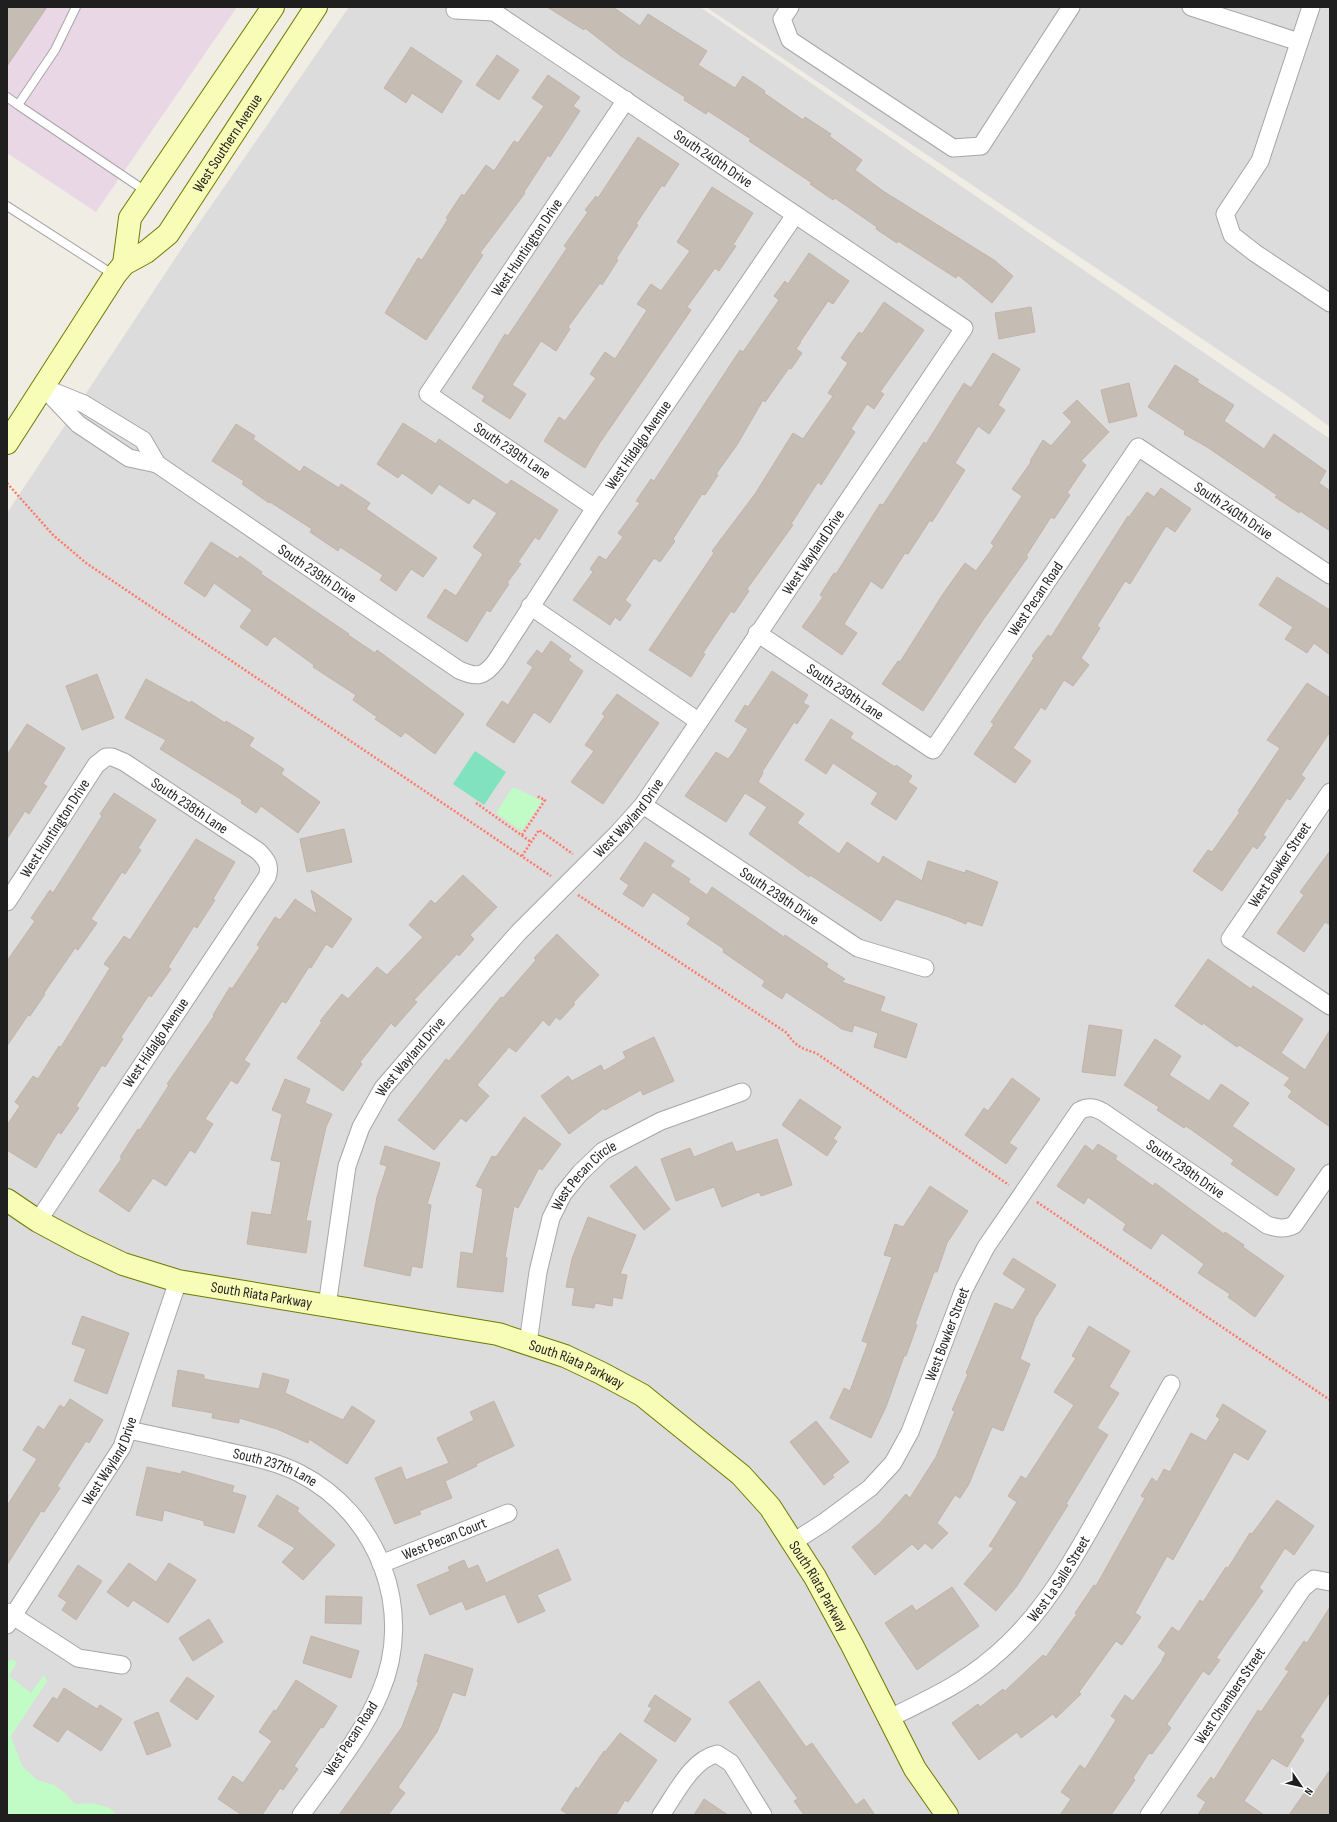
<svg xmlns="http://www.w3.org/2000/svg" width="1337" height="1822" viewBox="0 0 1337 1822" font-family="'Sofia Sans Condensed',sans-serif">
  <style>
    .residential { fill: #dddcdc }
    .industrial { fill: #ead7e6 }
    .park { fill: #c1fcc6 }
    .pitch { fill: #80e2be }
    .building { fill: #c5bcb4; stroke: #c3b3a7 }
    .lines { fill: none; stroke-linecap: round; stroke-linejoin: round }
    .lane-casing { stroke: #a6a6a6; stroke-width: 10 }
    .street-casing { stroke: #a6a6a6; stroke-width: 19 }
    .secondary-casing { stroke: #6c7c00; stroke-width: 24 }
    .path { stroke: #ff7967; stroke-width: 2.5; stroke-dasharray: 2 2; stroke-linecap: butt }
    .lane { stroke: #fff; stroke-width: 8 }
    .street { stroke: #fff; stroke-width: 17 }
    .secondary { stroke: #f7fcb7; stroke-width: 22 }
    .labels { text-anchor: middle; dominant-baseline: central; stroke-width: 3; stroke-linejoin: round; paint-order: stroke }
    .street-label { font-size: 15px; fill: #1f1f1f; stroke: #fff }
  </style>
  <rect width="100%" height="100%" fill="#f0ede5"/>
  <path class="residential" d="M349,7h351l630,432v1376h-1323v-1302l179,-271z
    M706,7h624v420l-41,-30z"/>
  <path class="industrial" d="M7,7h230l-141,205 -89,-59z"/>
  <path class="park" d="M513,787l29,14 -20,30 -26,-18z
    M10,1659l7,3 -8,14 22,17 13,-18 3,6 -36,55 11,30 15,14 17,5 12,9 9,10c15,-1 28,-1 40,8v3h-108v-151z"/>
  <path class="pitch" d="M475,751l31,21 -22,33 -31,-21z"/>
  <path class="building" d="M7,7h40l-40,59z
    M547,7h66l27,19 8,-12 59,37 -9,14 37,23 8,-12 22,15 -1,2 39,27 2,-3 26,17 -2,2 33,24 -7,10 28,21 111,69 19,16 -21,27 -34,-28 -2,3 -58,-37 -1,2 -21,-14 1,-2 -42,-29 -2,2 -23,-16 2,-1 -63,-42 2,-2 -43,-28 -2,3 -22,-14 1,-3 -64,-41 -36,-28 -1,2z
    M411,47l51,34 -20,32 -30,-20 -6,10 -22,-15z
    M497,55l22,15 -20,30 -23,-15z
    M548,75l32,22 -7,9 7,5 -30,46 -2,-2 -24,37 1,1 -45,60 3,2 -57,85 -41,-27 33,-55 4,2 26,-41 -2,-1 16,-24 2,2 22,-31 8,6 20,-30 4,2 26,-37 -12,-8z
    M638,137l41,27 -15,23 -2,-2 -26,39 2,1 -22,34 2,1 -16,25 -2,-2 -32,44 2,2 -14,22 -15,-10 -29,44 14,9 -16,25 -28,-18 3,-5 -13,-8 33,-54 3,2 59,-88 -3,-2 24,-34 -3,-2 11,-14 2,2z
    M712,187l41,26 -20,32 3,1 -17,25 -4,-3 -28,39 4,3 -92,134 -14,24 -41,-27 15,-24 6,4 31,-43 -6,-4 15,-22 10,7 32,-49 -10,-6 14,-20 10,7 29,-40 -13,-9z
    M809,253l40,28 -16,23 -5,-3 -28,41h1l-5,7 6,4 -11,16 -2,-1 -24,34 -2,-2 -26,45 -21,29 2,1 -13,20 -3,-1 -29,45 2,2 -15,21 -6,-4 -29,42 6,5 -11,16 -5,-4 -5,8 -37,-25 20,-28 -3,-3 9,-13 7,4 17,-23 -5,-4 22,-30 -4,-2 15,-22 3,2 86,-131 3,2 36,-52 -5,-4 11,-15 3,3z
    M884,302l40,28 -44,62 4,2 -10,15 -7,-5 -16,25 4,3 -34,53 -3,-3 -27,42 2,1 -46,64 2,2 -15,22 -3,-2 -28,42 2,1 -14,23 -42,-27 65,-97 -2,-2 43,-57 38,-61 10,6 30,-43 -5,-3 20,-30 -7,-5 18,-26 3,2z
    M1031,307l4,25 -36,7 -4,-26z
    M993,353l27,16 -22,36 7,5 -16,24 -11,-8 -23,37 10,7 -33,52 -2,-2 -22,34 -3,-1 -23,36 -11,-8 -27,43 13,9 -15,22 -40,-28 21,-30 -3,-2 14,-22 2,1 44,-70 3,1 41,-63 2,2 38,-61 7,5z
    M1175,365l24,15 -2,2 37,23 -10,16 40,28 10,-15 52,37 -7,12 11,8v40l-30,-20 -1,2 -24,-16 2,-2 -70,-48 -23,-13 1,-3 -37,-24z
    M1129,383l8,33 -28,7 -8,-33z
    M1077,400l32,32 -28,29 5,4 -19,28 3,2 -16,24 -3,-2 -25,39 2,1 -45,63 -60,91 -41,-27 16,-23 2,1 43,-68 22,-31 11,8 18,-25 -3,-3 31,-47 -10,-7 19,-27 -1,-1 13,-21 8,6 21,-24 -9,-9z
    M403,423l33,21 3,-5 68,46 4,-5 47,30 -19,30 -4,-3 -17,25 3,2 -14,19 2,1 -19,28 -3,-2 -20,32 -40,-25 18,-28 11,7 27,-42 -10,-7 24,-34 -24,-15 -4,6 -30,-20 -7,10 -30,-21 -4,5 -21,-14z
    M236,424l19,12 -2,3 47,33 4,-6 35,22 2,-4 29,19 -4,6 71,49 -14,19 -12,-8 -15,22 -16,-11 3,-5 -43,-28 -2,4 -28,-19 2,-3 -42,-27 -1,1 -27,-19 2,-3 -32,-20z
    M1161,488l30,21 -16,23 -9,-6 -36,58 -5,-3 -28,45 3,2 -19,30 8,7 -16,21 -9,-6 -19,30 -4,-3 -28,41 18,13 -16,22 -41,-29 20,-30 -3,-2 43,-64 -2,-2 16,-21 3,2 77,-121 1,1 18,-25 7,5z
    M211,542l27,17 2,-3 22,16 -1,2 88,60 -1,1 27,18 2,-3 87,64 -29,40 -30,-22 -4,5 -26,-18 2,-2 -24,-17 3,-5 -43,-28 1,-2 -40,-29 -7,10 -27,-19 12,-17 -38,-27 -9,14 -21,-14z
    M1277,577l53,33v45l-16,-12 -7,10 -22,-14 8,-12 -34,-22z
    M551,641l20,15 -3,4 15,11 -33,52 -16,-11 -20,31 -28,-18 16,-24 6,4 25,-38 -6,-4 10,-13 5,4z
    M772,671l36,24 -5,8 6,3 -12,18 -3,-2 -32,50 1,1 -5,9 46,32 -7,9 42,31 8,-12 32,22 4,-8 39,25 6,-20 37,12 1,-3 32,12 -16,44 -15,-5 -1,3 -17,-7 -53,-18 -15,22 -71,-46 -1,2 -60,-43 18,-27 -22,-14 -19,29 -41,-26 31,-44 12,7 5,-6 15,-24 -13,-8 10,-16 3,2z
    M97,674l17,44 -32,12 -16,-44z
    M146,679l44,24 1,-2 34,22 1,-2 28,17 -5,8 35,23 -3,5 39,28 -22,31 -37,-27 -5,7 -15,-10 1,-3 -82,-51 6,-9 -41,-22z
    M1307,683l23,15v34l-29,43 4,3 -15,22 -3,-2 -24,37 3,2 -9,12 -4,-3 -31,45 -29,-20 15,-21 4,2 28,-40 -2,-1 42,-63 -13,-8z
    M617,694l42,29 -56,81 -32,-22 23,-31 -9,-6 20,-29 -3,-2z
    M831,719l22,14 -3,5 45,29 1,-2 16,11 -4,6 9,6 -21,32 -25,-16 7,-11 -45,-30 -7,11 -21,-14z
    M27,724l38,24 -22,36 4,2 -18,28 -4,-3 -18,28v-84z
    M114,793l42,27 -18,28 3,2 -16,24 -3,-2 -31,47 6,4 -19,27 -3,-2 -31,45 1,1 -15,22 -2,-1 -21,31v-85l28,-40 -4,-3 19,-28 3,3 49,-77 -2,-2z
    M344,829l8,33 -45,10 -7,-33z
    M196,839l39,23 -22,37 2,1 -18,28 -3,-2 -26,41 3,2 -20,28 -2,-2 -28,42 2,2 -18,28 -3,-2 -26,41 3,2 -18,26 -3,-2 -22,36 -29,-18v-25l13,-19 -5,-4 18,-26 5,3 21,-33 2,1 49,-79 -6,-4 20,-28 6,4z
    M645,842l29,19 -4,5 20,13 -2,3 19,13 5,-8 72,50 1,-2 43,29 -2,3 19,12 -3,3 43,15 -5,14 37,13 -11,34 -32,-11 4,-14 -24,-8 -2,7 -10,-3 -56,-37 -4,7 -20,-13 3,-5 -42,-29 1,-3 -37,-25 4,-6 -38,-26 -10,15 -20,-13 6,-9 -9,-6z
    M1330,851v74l-5,-3 -21,30 -27,-19 27,-38 -4,-3z
    M463,875l34,32 -27,28 4,4 -15,17 -2,-2 -43,46 3,2 -22,25 -4,-4 -31,39 2,2 -19,27 -46,-33 25,-36 -2,-1 22,-27 6,5 29,-32 10,8 36,-38 -14,-12 22,-25 4,4z
    M311,890l41,29 -20,29 -6,-4 -15,24 -2,-1 -23,36 -4,-2 -38,59 6,4 -13,20 -6,-4 -26,39 8,5 -18,29 -5,-3 -24,36 -13,-8 -24,34 -30,-21 23,-33 -2,-1 18,-28 2,1 29,-45 -2,-1 47,-68 -1,-1 17,-28 2,2 28,-42 -3,-2 18,-28 5,3 15,-21 22,15z
    M557,934l42,41 -26,28 2,1 -15,16 -4,-3 -7,9 -6,-6 -27,32 -7,-5 -32,38 12,11 -23,26 -5,-4 -27,32 -36,-30 48,-61 3,2 52,-64 2,1 33,-38 -2,-2z
    M1208,959l43,30 2,-3 50,33 -22,34 24,17 25,-40v97l-42,-30 4,-6 -8,-6 6,-7 -51,-33 -2,2 -34,-24 -1,2 -27,-19z
    M1089,1025l33,5 -7,46 -33,-4z
    M654,1037l20,44 -31,14 -2,-5 -36,20 -1,-2 -35,26 -28,-38 27,-20 4,5 29,-16 3,6 22,-13 -3,-6z
    M1155,1039l26,17 -12,19 40,26 12,-17 28,19 -17,23 63,43 -18,27 -46,-32 3,-4 -48,-34 -2,2 -27,-18 2,-3 -35,-22z
    M1012,1078l28,21 -31,44 8,5 -11,16 -41,-29 19,-27 4,3z
    M285,1079l25,10 -5,14 27,11 -6,13 -10,44 -10,50h5l-5,32 -59,-9 5,-32 19,3 10,-53 -10,-2 11,-46 -10,-4z
    M800,1099l41,28 -8,12 4,2 -10,15 -45,-31z
    M524,1117l37,27 -19,26 -3,-2 -21,40 -4,-2 -9,51 2,1 -4,34 -46,-5 4,-35 12,2 10,-65 -7,-3 16,-30 4,1z
    M777,1139l15,46 -31,11 -2,-4 -37,15 -8,-20 -38,14 -15,-42 29,-11 4,9 38,-15 4,10z
    M1098,1144l19,12 -2,3 38,27 2,-3 69,51 1,-2 19,13 -1,2 41,29 -29,41 -27,-20 2,-3 -32,-21 6,-9 -42,-31 -11,16 -28,-19 3,-6 -38,-27 -4,7 -27,-18 28,-41 8,6z
    M385,1146l55,17 -13,41 4,1 -9,63 -10,-2 -2,10 -46,-10 13,-69 10,-31 -7,-2z
    M636,1166l34,43 -26,21 -34,-44z
    M930,1186l38,25 -21,32 -10,29h-3l-19,52 2,1 -11,31h-2l-18,51 -15,31 -41,-20 14,-30 6,3 18,-48 -6,-2 30,-84 -8,-2 11,-31 8,3z
    M588,1217l48,18 -16,39 7,1 -5,24 -9,-2 -1,9 -17,-3 -1,5 -22,-3 3,-17 -9,-1 6,-28z
    M1013,1258l43,27 -21,33 -15,41 10,5 -27,67 -11,-4 -23,57 -9,14 -5,-3 -18,28 11,10 -16,16 -7,-6 -7,7 -6,-6 -37,31 -23,-28 27,-23 27,-30 4,4 26,-41 19,-46 -3,-1 16,-36 -2,-1 29,-70 18,7 13,-21 -23,-15z
    M82,1316l47,17 -22,61 -33,-13 12,-32 -14,-5z
    M1089,1326l41,25 -21,36 10,6 -22,35 11,7 -42,69 2,1 -51,81 -21,25 -32,-27 30,-36 -5,-2 28,-44 -9,-6 13,-20 5,3 48,-74 -20,-13 22,-34 -4,-2z
    M178,1370l26,5v4l55,10 4,-16 26,7 -4,13 58,27 9,-14 23,15 -28,43 -38,-25 -1,4 -31,-14 -38,-11v5l-27,-5 1,-5 -41,-7z
    M70,1399l33,21 -14,23 -3,-2 -29,45 3,2 -16,24 -3,-1 -34,54v-59l30,-47 -14,-9 15,-24 6,4 16,-25 4,3z
    M494,1401l20,45 -38,18 1,2 -32,15 7,17 -33,13 2,3 -26,10 -20,-46 26,-11 5,13 43,-17 -12,-25 37,-18 -4,-8z
    M1223,1404l43,27 -18,29 -14,-8 -61,108 -6,-4 -32,57 6,4 -19,28 -6,-4 -37,51 2,2 -25,24 -3,-4 -32,24 -4,-6 -38,28 -27,-37 26,-19 2,3 23,-18 2,2 38,-36 3,2 31,-43 -2,-1 19,-28 2,1 49,-88 -4,-2 11,-18 5,4 7,-13 6,3 21,-39 15,8 14,-22 -4,-3z
    M816,1421l33,41 -17,13 2,2 -10,8 -34,-43z
    M147,1467l34,7 1,-3 52,15 -2,6 14,4 -12,37 -30,-8v-4l-40,-11 -2,11 -26,-6z
    M277,1495l22,13 -2,3 38,34 -32,35 -21,-18 13,-14 -37,-22z
    M1277,1500l37,26 -20,29 -9,-7 -26,40 4,3 -47,67 4,2 -11,15 -6,-4 -36,53 4,4 -19,26 -3,-1 -16,25 2,2 -24,35h-51l11,-16 -10,-7 19,-27 5,4 31,-49 -5,-4 14,-21 8,6 30,-41h-1l4,-7 -8,-6 14,-20 7,5 21,-32 3,2 23,-35 2,1 22,-35 2,1z
    M558,1549l13,31 -34,15 8,16 -27,12 -13,-29 -39,16 -4,-9 -32,14 -13,-30 33,-14 -2,-4 16,-7 4,9 10,-4 8,18z
    M129,1563l27,19 13,-19 27,17 -28,43 -35,-23 -5,7 -21,-15z
    M78,1565l24,16 -26,39 -14,-10 5,-8 -9,-6z
    M952,1587l27,39 -62,44 -32,-47 27,-18 4,6z
    M326,1596l36,1 -1,27 -36,-1z
    M1330,1607v85l-30,45 4,3 -17,27 -15,-9 -28,43 20,14h-66l8,-13 -9,-6 14,-19 3,3 44,-70 3,2 28,-41 -4,-2 19,-28 3,2z
    M209,1619l14,23 -30,19 -14,-23z
    M311,1636l48,15 -8,27 -48,-15z
    M425,1654l48,15 -8,27 -12,-4 -16,40 -39,55 7,6 -17,22h-49l63,-88 17,-45h-2z
    M187,1677l27,19 -17,24 -27,-19z
    M296,1680l41,26 -14,22 -2,-1 -27,39 4,3 -15,21 -3,-2 -18,27h-20l-24,-16 15,-23 10,7 29,-42 -13,-9 15,-22 2,1z
    M759,1681l47,66 6,-4 44,62 8,-6 11,16h-71l-10,-14 4,-2 -69,-97z
    M64,1688l33,21 3,-4 22,14 -21,32 -34,-22 -9,13 -25,-16 20,-29 4,3z
    M655,1695l36,24 -16,23 -31,-21 8,-13 -4,-2z
    M158,1712l13,34 -24,9 -13,-33z
    M620,1733l37,27 -29,42 -3,-2 -9,15h-47l-8,-5 15,-23 2,2 26,-38 1,1z
    M1330,1770v45h-41l16,-23 7,4z
    M704,1799l24,16h-34z"/>
  <g class="lines">
    <defs>
      <path id="lane" d="M76,7l-21,43 -37,55 129,87
        M7,97l11,8
        M7,206l107,69"/>
      <g id="street">
        <path d="M790,7l-8,12 8,21 163,108 28,-2 90,-139"/>
        <path d="M1191,7l108,35"/>
        <path d="M1311,7l-51,154 -35,53 7,21 23,18 75,50"/>
        <path id="s1" d="M43,387l35,37 51,34 28,6 302,206c18,8 25,7 37,-9l99,-153 200,-293"/>
        <path d="M47,389l37,15 59,36 14,24"/>
        <path id="s2" d="M595,508l-167,-114 198,-294"/>
        <path d="M530,606l168,115"/>
        <path id="s3" d="M757,633l176,117 205,-303 192,128"/>
        <path d="M1330,792l-100,147 100,67"/>
        <path id="s4" d="M643,805l215,143 67,20"/>
        <path id="s5" d="M7,902l89,-137 10,-8h6l12,5 134,89c9,9 13,15 9,26l-229,344"/>
        <path id="s6" d="M327,1306l20,-140 14,-39 22,-39 67,-78 68,-77 99,-99 26,-29 321,-477 -470,-316 -39,-2"/>
        <path id="s7" d="M528,1343l10,-71 13,-54 12,-24 17,-21 23,-22 58,-30 81,-29"/>
        <path id="s8" d="M129,1430c31,7 62,13 92,20 26,6 54,11 78,23 79,40 117,138 81,220 -18,43 -52,84 -79,122"/>
        <path id="s9" d="M793,1542l30,-19 47,-35 23,-25 17,-31 54,-143 22,-42 93,-136c9,-5 15,-4 24,1l164,113c10,3 17,5 27,0l36,-52"/>
        <path id="s10" d="M381,1564l127,-51"/>
        <path d="M7,1612l71,46 44,7"/>
        <path id="s11" d="M7,1625l115,-178 56,-166"/>
        <path id="s12" d="M888,1719c36,-18 73,-34 104,-61 51,-42 81,-98 113,-155 22,-39 44,-79 66,-119"/>
        <path d="M661,1815c14,-20 31,-56 56,-61l14,9 32,52"/>
        <path id="s13" d="M1149,1815l154,-227 11,-9 16,3"/>
      </g>
      <g id="secondary">
        <path d="M124,264l6,-46 143,-211"/>
        <path id="s14" d="M7,443l108,-168 9,-11 22,-12 22,-18 148,-227"/>
        <path id="s15" d="M7,1200l31,21 43,23 42,20 55,17 320,53 67,22 36,17 41,22 99,80 29,32 45,70 37,68 63,124 32,46"/>
      </g>
    </defs>
    <use href="#lane" class="lane-casing"/>
    <use href="#street" class="street-casing"/>
    <use href="#secondary" class="secondary-casing"/>
    <path class="path" d="M7,483l46,52 33,28 465,313
      M476,803l55,39
      M522,835l23,-35 -8,-4
      M522,856l17,-26 34,24
      M578,895l209,138c7,12 15,16 29,20l193,132
      M1037,1202l293,198"/>
    <use href="#lane" class="lane"/>
    <use href="#street" class="street"/>
    <use href="#secondary" class="secondary"/>
  </g>
  <g class="labels">
    <g class="street-label">
      <text stroke="none"><textPath href="#s14" startOffset="376">West Southern Avenue</textPath></text>
      <text transform="translate(713 159) rotate(34)">South 240th Drive</text>
      <text stroke="none"><textPath href="#s2" startOffset="379">West Huntington Drive</textPath></text>
      <text stroke="none"><textPath href="#s1" startOffset="808">West Hidalgo Avenue</textPath></text>
      <text transform="translate(512 451) rotate(34)">South 239th Lane</text>
      <text stroke="none"><textPath href="#s3" startOffset="692">South 240th Drive</textPath></text>
      <text stroke="none"><textPath href="#s6" startOffset="917">West Wayland Drive</textPath></text>
      <text stroke="none"><textPath href="#s1" startOffset="335">South 239th Drive</textPath></text>
      <text stroke="none"><textPath href="#s3" startOffset="394">West Pecan Road</textPath></text>
      <text stroke="none"><textPath href="#s3" startOffset="106">South 239th Lane</textPath></text>
      <text stroke="none"><textPath href="#s5" startOffset="274">South 238th Lane</textPath></text>
      <text stroke="none"><textPath href="#s6" startOffset="593">West Wayland Drive</textPath></text>
      <text stroke="none"><textPath href="#s5" startOffset="88">West Huntington Drive</textPath></text>
      <text transform="translate(1280 865) rotate(-56)">West Bowker Street</text>
      <text stroke="none"><textPath href="#s4" startOffset="164">South 239th Drive</textPath></text>
      <text transform="translate(156 1043) rotate(-56)">West Hidalgo Avenue</text>
      <text stroke="none"><textPath href="#s6" startOffset="269">West Wayland Drive</textPath></text>
      <text stroke="none"><textPath href="#s9" startOffset="654">South 239th Drive</textPath></text>
      <text stroke="none"><textPath href="#s7" startOffset="182">West Pecan Circle</textPath></text>
      <text stroke="none"><textPath href="#s15" startOffset="275">South Riata Parkway</textPath></text>
      <text stroke="none"><textPath href="#s9" startOffset="268">West Bowker Street</textPath></text>
      <text stroke="none"><textPath href="#s15" startOffset="599">South Riata Parkway</textPath></text>
      <text stroke="none"><textPath href="#s11" startOffset="194">West Wayland Drive</textPath></text>
      <text stroke="none"><textPath href="#s8" startOffset="151">South 237th Lane</textPath></text>
      <text stroke="none"><textPath href="#s10" startOffset="68">West Pecan Court</textPath></text>
      <text stroke="none"><textPath href="#s12" startOffset="225">West La Salle Street</textPath></text>
      <text stroke="none"><textPath href="#s15" startOffset="935">South Riata Parkway</textPath></text>
      <text stroke="none"><textPath href="#s13" startOffset="144">West Chambers Street</textPath></text>
      <text transform="translate(351 1739) rotate(-57)">West Pecan Road</text>
    </g>
  </g>
  <rect width="1337" height="1822" fill="none" stroke="#1f1f1f" stroke-width="16"/>
  <g transform="translate(1301 1786) rotate(124)" stroke="#ffffff" stroke-width="3" paint-order="stroke">
  <path d="M0-3L7 15L0 10L-7 15Z" fill="#1f1f1f"/>
  <text y="-6" font-size="11" font-weight="bold" text-anchor="middle" fill="#1f1f1f">N</text>
  </g>
</svg>
